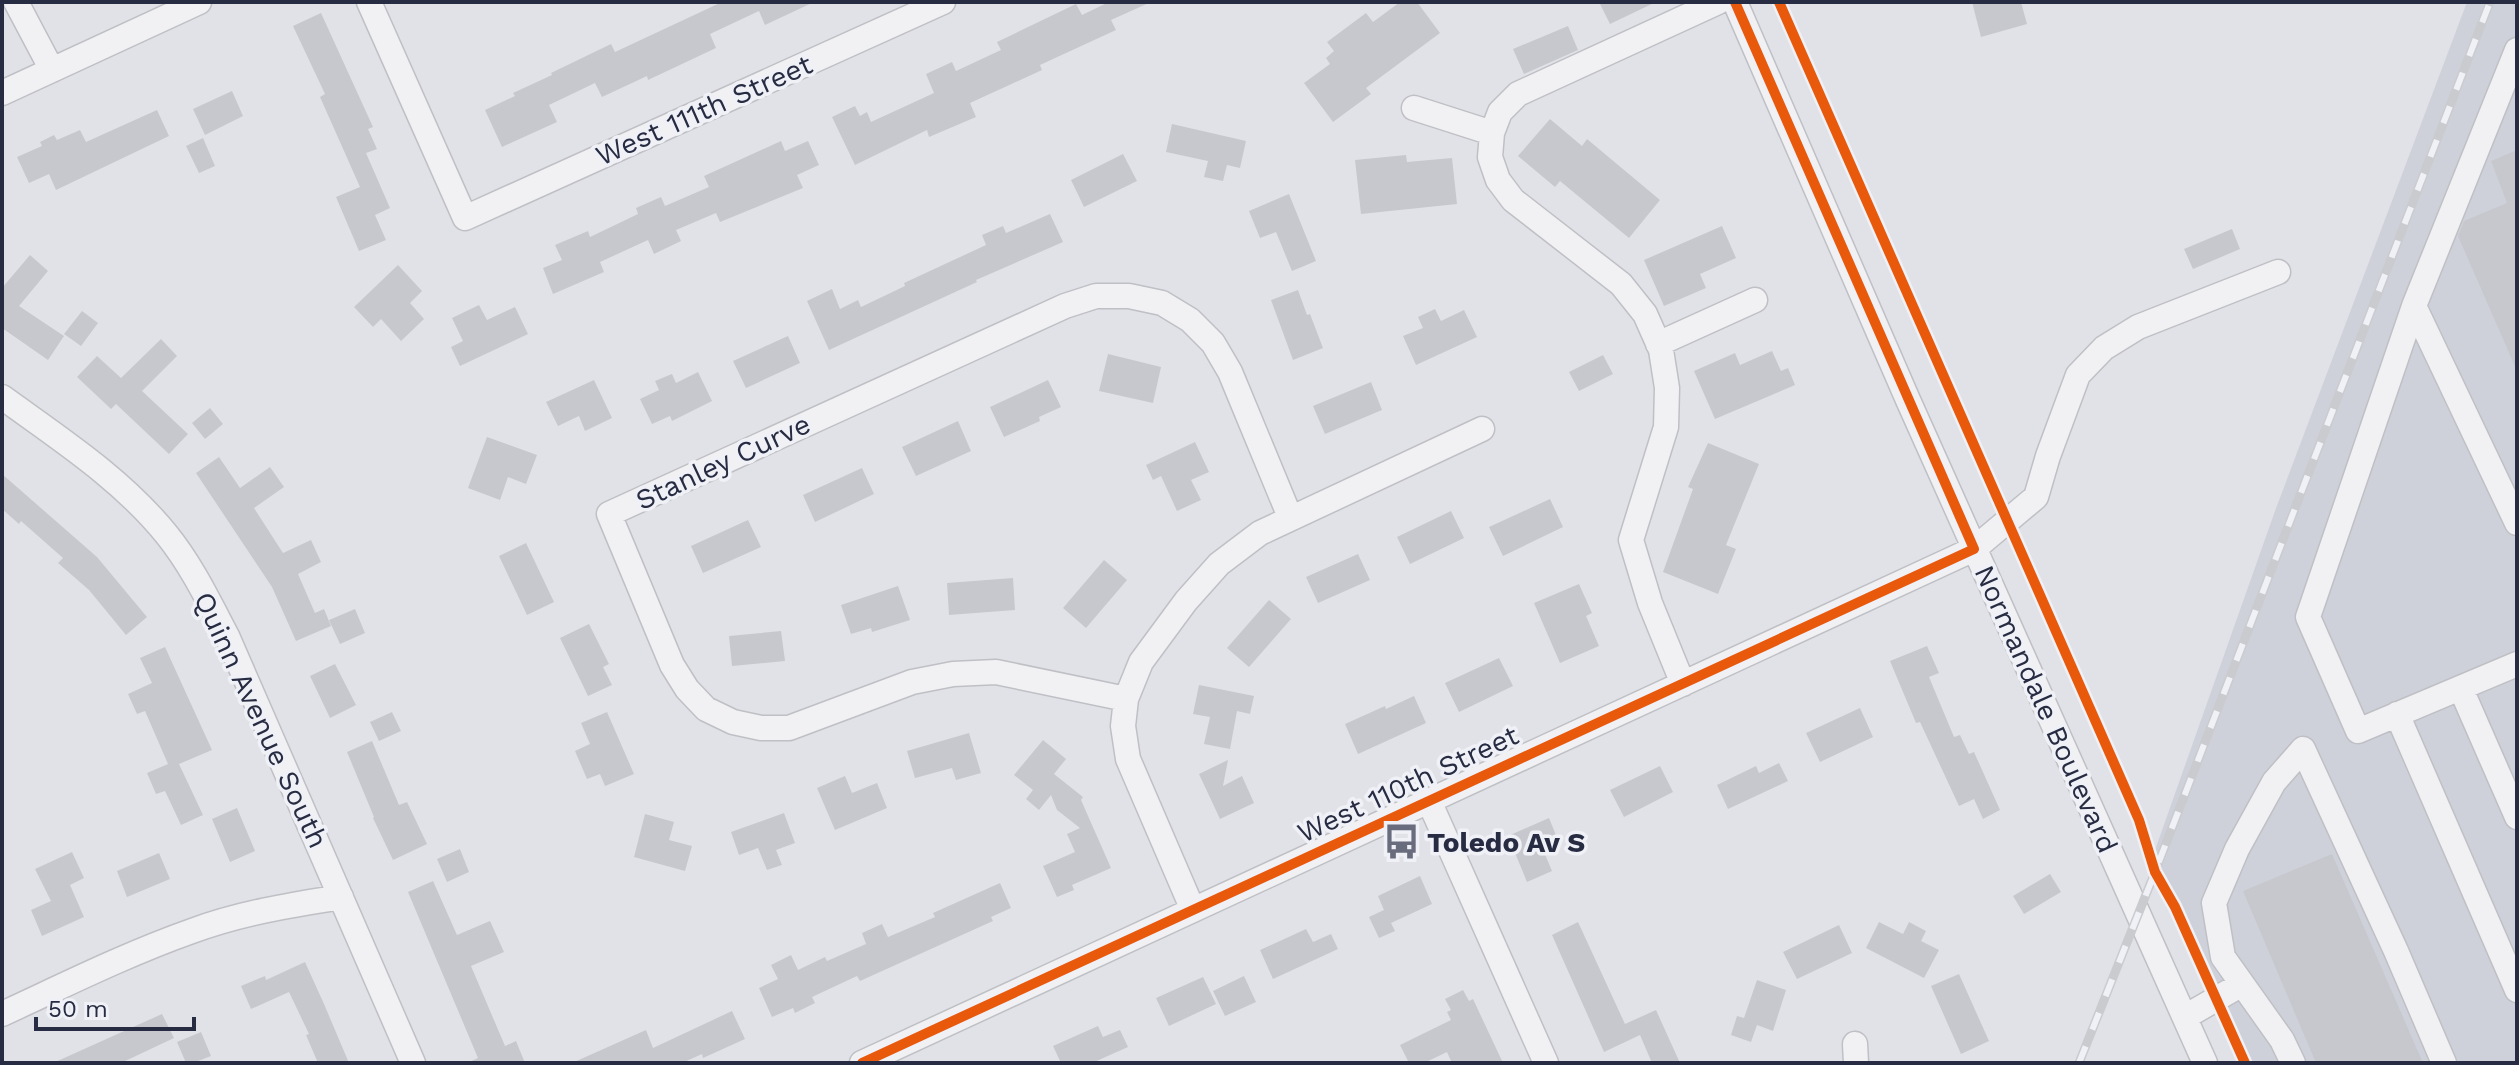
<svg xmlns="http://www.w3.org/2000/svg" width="2519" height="1065" viewBox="0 0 2519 1065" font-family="'Work Sans',sans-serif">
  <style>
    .built { fill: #cfd1da }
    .building { fill: #c7c8ce }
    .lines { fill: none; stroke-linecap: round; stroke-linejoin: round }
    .minor-casing { stroke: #bfc0c5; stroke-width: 27 }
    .minor { stroke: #f1f1f3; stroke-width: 24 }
    .rail-casing { stroke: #cacbce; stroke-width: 9 }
    .rail { stroke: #eff1f7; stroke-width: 6; stroke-dasharray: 18; stroke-linecap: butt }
    .cycleway-casing { stroke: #eff1f7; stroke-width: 15 }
    .cycleway { stroke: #e8590c; stroke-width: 10 }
    .labels { text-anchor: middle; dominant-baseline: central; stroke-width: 7; stroke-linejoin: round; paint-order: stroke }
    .street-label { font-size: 28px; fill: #272c42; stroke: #eff1f7 }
    .poi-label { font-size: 28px; font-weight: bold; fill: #272c42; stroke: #eff1f7; text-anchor: start }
  </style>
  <rect width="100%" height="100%" fill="#e1e2e7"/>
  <path class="built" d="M2467,2h50v1061h-272l-96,-196 126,-356z"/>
  <path class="building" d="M722,2h92l-49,23 -6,-14 -49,23 6,14 -68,32 -1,-4 -45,21 -7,-14 -46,22 8,17 -55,25 -17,-37 30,-14 -2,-3 39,-18 -1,-2 60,-29 4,8z
    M1109,2h42l-40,18 5,10 -76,35 2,5 -72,33 6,14 -47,20 -2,-7 -72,35 -23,-48 23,-11 5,10 7,-4 4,10 63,-29 -8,-19 26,-12 4,9 45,-21 -4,-8 79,-38 6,11z
    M1400,2h17l23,31 -74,55 5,6 -38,28 -29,-39 26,-19 -4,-6 8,-7 -7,-9 39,-29 7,9z
    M1599,2h57l-46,22z
    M1972,2h49l6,22 -46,13z
    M321,13l52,114 -5,2 9,20 -11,4 24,55 -15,7 11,25 -27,11 -23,-54 24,-10 -40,-90 5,-3 -32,-68z
    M1568,26l10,24 -54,24 -11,-25z
    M232,91l11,25 -38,19 -12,-26z
    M157,110l12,26 -113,54 -7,-16 -20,9 -12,-26 25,-11 -2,-4 14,-7 3,5 23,-10 6,12z
    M1550,119l32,27 5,-7 73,61 -31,38 -69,-57 -5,6 -37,-31z
    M1172,124l74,17 -6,27 -13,-3 -4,16 -19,-4 4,-16 -42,-9z
    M203,138l12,28 -16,7 -13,-27z
    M781,141l4,10 23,-10 11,24 -22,10 6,13 -83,34 -4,-9 -40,17 5,11 -27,13 -6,-14 -48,22 4,10 -51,22 -10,-26 19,-8 -7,-15 33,-14 2,6 48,-23 -2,-6 25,-11 4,9 44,-19 -5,-11z
    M2517,150v221l-59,-135 6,-15 43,-18 -16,-42z
    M1123,154l14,27 -53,26 -13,-27z
    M1406,155l1,7 45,-4 5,46 -96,10 -6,-54z
    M1289,194l27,67 -24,10 -16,-39 -16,6 -11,-27z
    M1050,214l13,28 -87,38 1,2 -148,68 -22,-49 25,-12 8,20 18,-9 3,7 44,-21 -1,-3 82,-38 -4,-10 21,-9 3,7z
    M1722,226l14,32 -36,16 6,14 -42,18 -20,-46z
    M2232,229l8,20 -47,20 -9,-20z
    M30,255l18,16 -29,35 45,30 -16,24 -46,-32v-40z
    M398,265l24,26 -12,12 14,16 -23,22 -20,-22 -8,8 -19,-20z
    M1298,290l9,25 3,-1 13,34 -30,12 -22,-60z
    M479,305l8,15 28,-13 13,27 -68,32 -9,-19 12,-6 -11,-23z
    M1435,309l6,12 23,-11 13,27 -61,28 -13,-29 20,-8 -5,-11z
    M82,311l16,12 -17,23 -17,-12z
    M788,336l12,27 -54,25 -13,-27z
    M161,339l16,17 -35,35 46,43 -19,20 -53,-50 -5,5 -34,-32 20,-21 24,22z
    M1772,351l9,20 7,-3 7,17 -80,34 -21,-48 41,-18 5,12z
    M1108,354l53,13 -8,36 -54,-12z
    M1603,355l10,19 -34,17 -10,-19z
    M698,372l14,29 -40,20 -2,-5 -18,8 -12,-25 19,-9 -4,-9 17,-7 4,9z
    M594,380l18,38 -27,13 -6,-15 -21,10 -12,-24z
    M1048,380l13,27 -22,10 1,4 -36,16 -14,-30z
    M1371,382l11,28 -57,24 -12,-28z
    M210,408l13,16 -18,15 -13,-16z
    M958,421l13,30 -55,25 -14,-29z
    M487,437l50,18 -11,29 -18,-7 -8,23 -32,-12z
    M1195,442l14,30 -18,8 10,20 -24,11 -16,-35 -8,4 -7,-15z
    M1708,443l51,21 -33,81 10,4 -18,45 -55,-22 30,-83 -5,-2z
    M219,457l21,31 30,-21 14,20 -30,21 29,45 28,-13 10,22 -23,12 17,39 9,-4 7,17 -35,15 -24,-54 -76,-114z
    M862,468l12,26 -59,28 -12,-27z
    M2,474l95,83 50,60 -21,18 -37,-45 -31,-27 5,-5 -42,-37 -2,3 -17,-15z
    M1550,499l13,28 -60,29 -14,-29z
    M1451,511l13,27 -54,26 -13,-27z
    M748,520l13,27 -58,26 -12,-27z
    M526,543l28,59 -27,13 -28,-59z
    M1358,554l12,26 -52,23 -12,-26z
    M1104,560l23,20 -41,48 -23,-20z
    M1013,578l2,32 -66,5 -2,-32z
    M1579,584l13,29 -6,3 13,30 -39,17 -26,-60z
    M898,586l12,34 -38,12 -1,-4 -20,6 -10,-29z
    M1269,600l22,19 -42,48 -22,-19z
    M355,609l10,24 -25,11 -11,-24z
    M589,624l20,40 -6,3 9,18 -24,11 -28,-58z
    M781,631l4,30 -53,5 -3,-30z
    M1927,646l12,27 -10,4 25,60 6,-2 9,19 5,-2 26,58 -17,9 -9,-20 -15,7 -39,-84 -4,1 -26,-62z
    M165,647l47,103 -33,14 24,51 -22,10 -16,-34 -9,3 -9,-21 21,-9 -23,-53 -8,3 -9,-20 24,-11 -12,-25z
    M1499,658l14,28 -54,26 -14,-29z
    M335,664l21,41 -26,13 -20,-42z
    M1199,685l55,11 -4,18 -13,-3 -7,38 -26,-5 6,-27 -17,-3z
    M1414,696l12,27 -68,31 -13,-30 40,-18 1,3z
    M1860,708l13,29 -53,25 -14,-29z
    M392,712l9,19 -22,10 -9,-19z
    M607,712l27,62 -29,12 -5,-12 -13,5 -12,-28 15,-7 -9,-21z
    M969,733l12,40 -25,7 -4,-12 -37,10 -8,-27z
    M1043,740l23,19 -12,15 29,23 -2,3 30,68 -39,17 2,5 -17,7 -14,-31 32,-14 -8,-18 13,-6 -23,-18 -6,-15 -12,15 -13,-11 7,-9 -19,-15z
    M372,741l27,64 8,-3 20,42 -34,16 -20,-42 1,-1 -27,-65z
    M1228,760l-5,26 19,-10 12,27 -34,16 -21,-45z
    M1779,763l9,18 -60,28 -11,-24 39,-19 3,7z
    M1660,766l13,26 -49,25 -14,-27z
    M845,776l7,17 25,-10 10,25 -52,22 -18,-42z
    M237,808l18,43 -25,11 -18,-43z
    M784,813l11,30 -19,7 6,15 -15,5 -9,-22 -19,7 -8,-23z
    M645,814l29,8 -5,18 23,6 -7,25 -51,-14z
    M1549,818l11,27 -16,7 8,19 -25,11 -19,-46z
    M460,849l9,23 -22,10 -10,-23z
    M72,852l12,26 -14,7 14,32 -42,19 -11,-26 20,-9 -16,-32z
    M159,853l11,26 -43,18 -10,-26z
    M2332,854l91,209h-107l-73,-172z
    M2050,874l11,18 -37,22 -11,-18z
    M1420,876l12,28 -41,19 4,8 -16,7 -10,-21 15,-7 -6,-14z
    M433,881l24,54 33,-14 14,31 -33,14 34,80 11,-5 9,22h-58l11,-5 -70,-166z
    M1000,883l11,25 -20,9 2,4 -133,60 -3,-5 -45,21 3,6 -20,10 -2,-5 -21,9 -13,-29 19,-9 -7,-14 20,-10 7,15 27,-13 2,4 39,-17 -4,-11 20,-9 6,13 47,-20 -2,-4z
    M1578,922l47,102 31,-14 24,53h-28l-12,-28 -36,17 -52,-117z
    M1879,922l24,12 6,-12 17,9 -5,10 18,9 -15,28 -58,-30z
    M1839,925l13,28 -55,26 -14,-27z
    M1306,929l7,13 18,-8 7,15 -65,30 -13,-29z
    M305,962l19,42 25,59h-31l-12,-28 3,-1 -20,-42 -38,17 -10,-23 24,-10 1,4z
    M1959,974l30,67 -28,13 -30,-68z
    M1244,976l12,26 -31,14 -12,-25z
    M1203,977l13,27 -47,22 -13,-28z
    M1757,980l29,10 -13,41 -16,-6 -6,17 -20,-7 6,-19 7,2z
    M1463,990l6,11 4,-2 30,64h-51l-5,-11 -23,11h-15l-9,-18 51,-25 -4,-8 4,-2 -6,-11z
    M732,1011l13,28 -42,19 -1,-4 -20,9h-110l74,-33 7,18z
    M162,1014l12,24 -53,25h-68z
    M1098,1026l5,11 17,-7 8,17 -36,16h-31l-8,-17z
    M201,1032l10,24 -18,7h-7l-9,-21z"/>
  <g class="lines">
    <defs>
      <path id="minor" d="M16,2l36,68
        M369,2l96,216 478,-216
        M1735,2l173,398 297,663
        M2517,50l-103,256 -106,311 50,114 159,-67
        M2,93l197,-91
        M1414,108l78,25
        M2414,306l103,217
        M1658,344l97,-44
        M2,397c58,42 120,82 165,138 25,31 42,67 60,101l186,427
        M1683,684l-33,-81 -19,-63 35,-113 1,-39 -6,-38 -16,-36 -24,-30 -108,-84 -15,-20 -8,-23 2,-24 8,-21 18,-18 200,-92
        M2461,689l56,128
        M1126,699l-130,-27 -43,2 -41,8 -123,46h-28l-28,-6 -27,-13 -19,-20 -15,-24 -63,-151 456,-208 31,-10h33l33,7 28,17 23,23 17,29 60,145
        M2397,714l120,276
        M1429,801l117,262
        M1193,910l-65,-151 -5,-33 3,-27 15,-37 45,-61 33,-37 41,-31 222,-104
        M2,1014c63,-29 125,-60 190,-83 48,-18 99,-26 149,-34
        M2185,1017l57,-33
        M1855,1044l1,19
        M862,1063l1112,-514 62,-52 12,-41 30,-81 26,-27 34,-21 140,-55
        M2293,1063l-11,-23 -59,-83 -9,-54 23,-54 37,-67 29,-33 93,202 48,112"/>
    </defs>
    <use href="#minor" class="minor-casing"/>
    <use href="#minor" class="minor"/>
    <defs>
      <path id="rail" d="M2079,1063l76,-191 335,-870"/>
    </defs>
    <use href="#rail" class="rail-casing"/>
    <use href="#rail" class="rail"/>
    <defs>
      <path id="cycleway" d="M1779,2l360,818 16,52 20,35 70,156
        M862,1063l1112,-514 -239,-547"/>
    </defs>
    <use href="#cycleway" class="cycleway-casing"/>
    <use href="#cycleway" class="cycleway"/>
  </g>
  <defs>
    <symbol id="bus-bare" viewBox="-9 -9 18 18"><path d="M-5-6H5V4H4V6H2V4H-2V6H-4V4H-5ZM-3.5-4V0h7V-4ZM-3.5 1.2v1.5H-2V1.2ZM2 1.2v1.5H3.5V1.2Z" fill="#686c7c" stroke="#eff1f7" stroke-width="2.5" paint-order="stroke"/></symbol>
  </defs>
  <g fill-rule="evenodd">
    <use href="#bus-bare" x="1376" y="816" width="51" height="51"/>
  </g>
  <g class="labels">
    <g class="street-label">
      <text transform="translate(704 110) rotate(-24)">West 111th Street</text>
      <text transform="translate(723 462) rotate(-25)">Stanley Curve</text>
      <text transform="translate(2046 709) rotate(66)">Normandale Boulevard</text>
      <text transform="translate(261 720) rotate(65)">Quinn Avenue South</text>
      <text transform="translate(1408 784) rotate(-25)">West 110th Street</text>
    </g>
    <g class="poi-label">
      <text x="1427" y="842">Toledo Av S</text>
    </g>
  </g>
  <rect width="2519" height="1065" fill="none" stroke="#272c42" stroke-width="8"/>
  <path d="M36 1017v12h158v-12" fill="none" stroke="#272c42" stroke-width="4"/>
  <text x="48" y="1017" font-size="24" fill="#272c42" stroke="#eff1f7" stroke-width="6" paint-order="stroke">50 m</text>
</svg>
